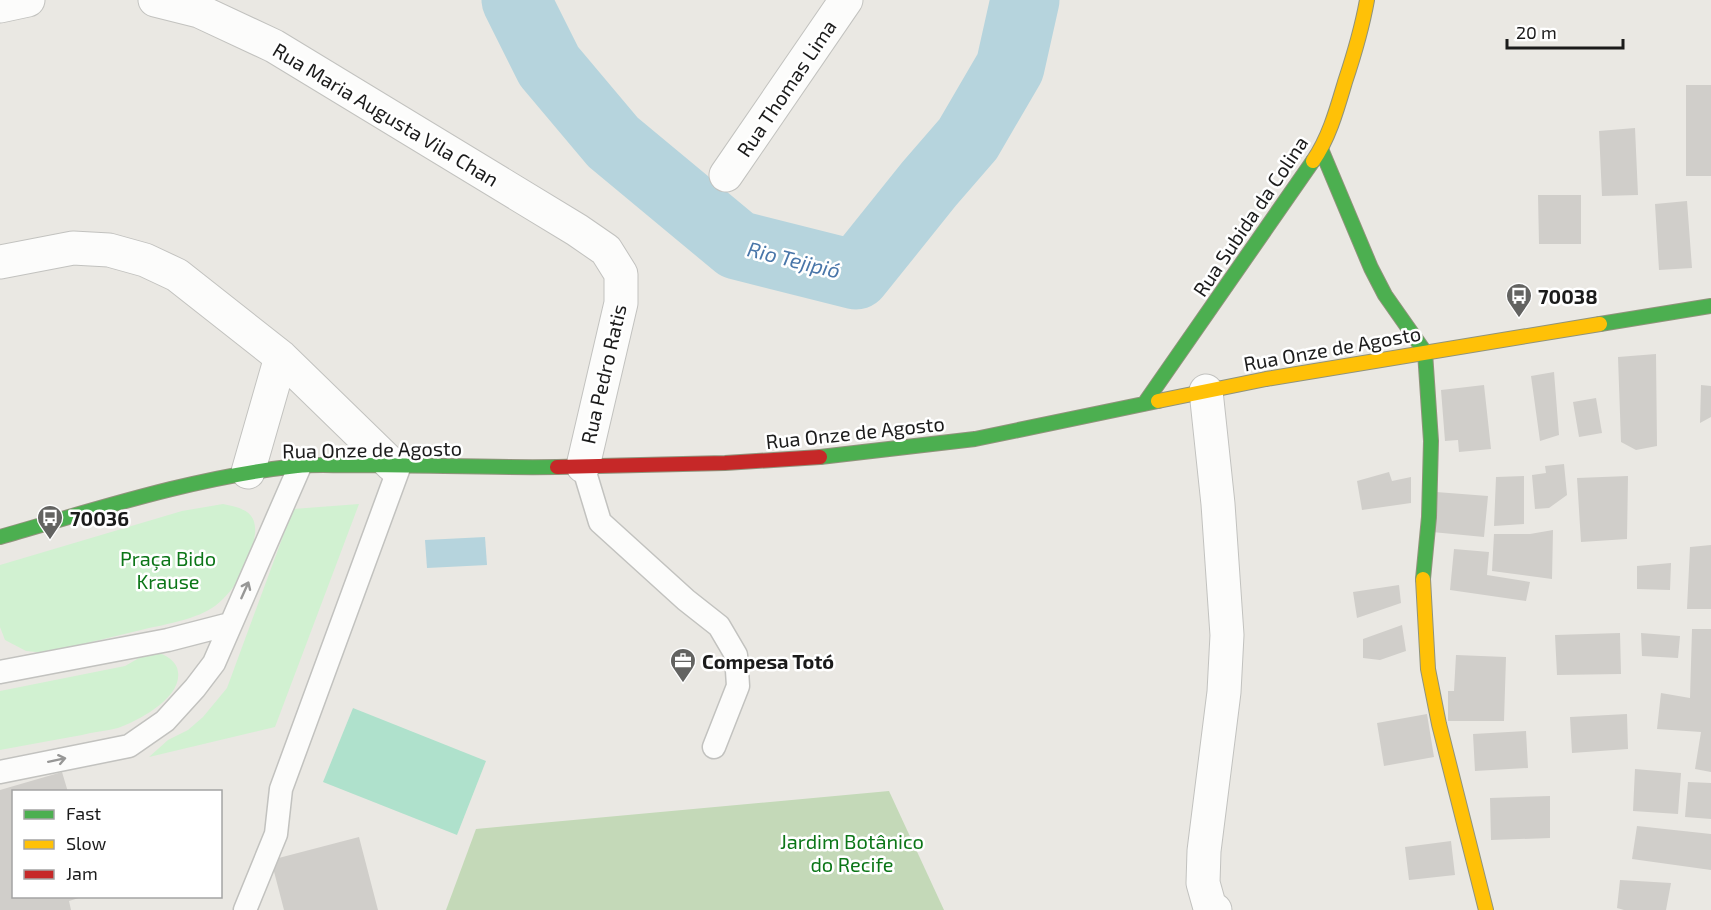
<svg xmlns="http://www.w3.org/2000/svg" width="1711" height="910" viewBox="0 0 1711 910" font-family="'Exo 2',sans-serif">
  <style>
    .forest { fill: #c4d9b8 }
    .park { fill: #d1f1d1 }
    .pitch { fill: #afe1cc }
    .water { fill: #b6d4dd }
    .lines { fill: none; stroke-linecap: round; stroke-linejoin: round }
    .river { stroke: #b6d4dd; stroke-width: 69 }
    .building { fill: #d0ceca }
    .lane-casing { stroke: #c2c2bf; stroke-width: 25 }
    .street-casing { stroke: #c2c2bf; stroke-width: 35 }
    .fast-casing { stroke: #90937c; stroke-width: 16 }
    .slow-casing { stroke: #90937c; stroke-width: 16 }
    .jam-casing { stroke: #90937c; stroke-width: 16 }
    .lane { stroke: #fcfcfb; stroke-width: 22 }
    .street { stroke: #fcfcfb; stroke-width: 33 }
    .fast { stroke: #4caf50; stroke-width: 14 }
    .slow { stroke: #ffc107; stroke-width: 14 }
    .jam { stroke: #c62828; stroke-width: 14 }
    .oneway { stroke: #979796 }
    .labels { text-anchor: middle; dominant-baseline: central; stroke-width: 5; stroke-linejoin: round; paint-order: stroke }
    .street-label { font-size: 20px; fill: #1b1b1b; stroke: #fff }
    .poi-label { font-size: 20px; font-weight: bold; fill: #1b1b1b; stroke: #fff; text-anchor: start }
    .park-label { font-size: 20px; fill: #0c7618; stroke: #fff }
    .water-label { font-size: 21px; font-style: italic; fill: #4976a9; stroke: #fff }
  </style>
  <rect width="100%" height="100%" fill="#eae8e3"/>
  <path class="forest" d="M889,791l55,119h-498l30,-81z"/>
  <path class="park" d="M223,504c19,4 34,7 32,30 -4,27 -18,55 -40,72 -18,13 -48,18 -70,23 -33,8 -66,16 -99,24l-20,-2 -21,-11 -5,-13v-62l182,-54z
    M359,504l-84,223 -126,30 19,-17 20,-10 15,-13 24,-29 66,-179z
    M156,652c10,3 21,9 22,20 4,26 -40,49 -60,56 -12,3 -25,4 -36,7 -28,5 -55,10 -82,15v-59l125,-25 21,-12z"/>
  <path class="pitch" d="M353,708l133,53 -29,74 -134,-53z"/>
  <path class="water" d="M485,537l2,28 -60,3 -2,-28z"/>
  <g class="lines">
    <path class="river" d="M516,0l33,66 64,76 124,103 119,30 73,-91 39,-45 42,-72 15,-67"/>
  </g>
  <path class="building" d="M1686,85h25v91h-25z
    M1635,128l3,67 -36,1 -3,-65z
    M1538,195h43v49h-42z
    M1687,201l5,67 -33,2 -4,-66z
    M1656,354l1,92 -21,4 -15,-8 -3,-85z
    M1554,372l5,63 -19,6 -9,-65z
    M1484,385l7,64 -32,3 -1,-12 -13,1 -4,-51z
    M1701,385l10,1v31l-11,6z
    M1596,398l6,35 -23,4 -6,-35z
    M1564,464l3,31 -18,13 -14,1 -3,-34 14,-2 -1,-7z
    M1389,472l3,9 19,-4v26l-49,7 -5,-29z
    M1524,476v48l-30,2 2,-49z
    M1628,476l-1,63 -46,3 -4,-64z
    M1436,492l52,4 -4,41 -52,-5z
    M1553,530l-1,49 -60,-8 2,-37h36z
    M1711,545v64h-24l3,-62z
    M1454,549l35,3 -2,23 43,7 -4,19 -76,-11z
    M1671,563l-1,27 -33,-1v-23z
    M1399,585l2,18 -44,15 -4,-26z
    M1402,625l4,26 -26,9 -17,-2v-19z
    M1692,629h19v143l-16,-3 6,-37 -44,-3 4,-36 29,5z
    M1620,633l1,41 -64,1 -2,-40z
    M1641,633l39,3 -2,22 -36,-2z
    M1456,655l50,2 -2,64h-56v-30h6z
    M1427,714l7,43 -50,9 -7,-43z
    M1627,714l1,35 -56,4 -2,-36z
    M1526,731l2,37 -53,3 -2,-37z
    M1635,769l46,4 -3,41 -45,-3z
    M62,772l6,20h-54v105h68l-13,4 2,9h-71v-120z
    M1688,782l23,1v36l-26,-2z
    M1550,796v42l-59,2 -1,-42z
    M1637,826l74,8v36l-79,-11z
    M359,837l19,73h-94l-13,-50z
    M1451,841l4,34 -46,5 -4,-33z
    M1620,880l51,3 -5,27h-42l-7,-2z"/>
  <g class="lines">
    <defs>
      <path id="lane" d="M583,466l17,56 86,78 33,26 17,29 2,31 -24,61
        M0,672l168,-32 62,-16
        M0,772l129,-26 36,-25 30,-33 19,-25 86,-197
        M245,910l31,-76 5,-45 119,-324"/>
      <path id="street" d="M155,0l44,11 75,35 303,184 29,20 15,24v29l-38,163
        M0,6l28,-6
        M726,175l120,-175
        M0,262l73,-14 36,2 36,10 32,15 104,82 111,108
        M1206,391l12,113 9,131 -3,57 -20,159 -1,32 7,25 5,2
        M248,472l33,-115"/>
      <path id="fast" d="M1321,149l50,119 14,27 40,57 6,89 -2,76 -6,62
        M1600,324l111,-18
        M1144,404l169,-243
        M820,457l155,-18 183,-38
        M0,537c98,-28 195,-60 297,-71 21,-2 43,0 64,-1 65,0 130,3 196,2"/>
      <path id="slow" d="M1313,161c16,-23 24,-52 32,-79 9,-27 17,-54 22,-82
        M1158,401l108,-22 334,-55
        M1423,579l5,90 11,55 47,186"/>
      <path id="jam" d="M557,467l168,-4 95,-6"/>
    </defs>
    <use href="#lane" class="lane-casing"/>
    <use href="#street" class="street-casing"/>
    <use href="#fast" class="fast-casing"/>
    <use href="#slow" class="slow-casing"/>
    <use href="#jam" class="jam-casing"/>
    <use href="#lane" class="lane"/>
    <use href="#street" class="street"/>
    <use href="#fast" class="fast"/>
    <use href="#slow" class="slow"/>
    <use href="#jam" class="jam"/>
  </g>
  <defs><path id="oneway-shaft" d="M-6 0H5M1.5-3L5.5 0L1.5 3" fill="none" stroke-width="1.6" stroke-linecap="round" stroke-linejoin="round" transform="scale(1.5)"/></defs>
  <g class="oneway">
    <use href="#oneway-shaft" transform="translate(245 590) rotate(-66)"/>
    <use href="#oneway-shaft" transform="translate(57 760) rotate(-12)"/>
  </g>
  <defs>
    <symbol id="bus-pin" viewBox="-11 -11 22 30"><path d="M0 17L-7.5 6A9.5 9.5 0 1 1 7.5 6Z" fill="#636361" stroke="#fff"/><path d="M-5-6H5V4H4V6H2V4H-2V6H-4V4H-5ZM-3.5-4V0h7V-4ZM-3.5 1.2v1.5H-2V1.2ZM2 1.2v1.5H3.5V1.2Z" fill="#fff"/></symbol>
    <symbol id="office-pin" viewBox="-11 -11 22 30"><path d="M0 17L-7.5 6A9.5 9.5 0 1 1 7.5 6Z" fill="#636361" stroke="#fff"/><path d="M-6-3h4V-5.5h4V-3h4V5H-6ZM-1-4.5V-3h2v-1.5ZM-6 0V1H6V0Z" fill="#fff"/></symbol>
  </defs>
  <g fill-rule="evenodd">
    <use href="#bus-pin" x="1504" y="281" width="30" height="40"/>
    <use href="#bus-pin" x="35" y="503" width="30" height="40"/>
    <use href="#office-pin" x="668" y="646" width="30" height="40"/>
  </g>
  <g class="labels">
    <g class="street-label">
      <text transform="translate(786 88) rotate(-56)">Rua Thomas Lima</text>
      <text transform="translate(386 114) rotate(31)">Rua Maria Augusta Vila Chan</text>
      <text transform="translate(1250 216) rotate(-56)">Rua Subida da Colina</text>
      <text transform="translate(1332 348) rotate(-10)">Rua Onze de Agosto</text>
      <text transform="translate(603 374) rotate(-77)">Rua Pedro Ratis</text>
      <text transform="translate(855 432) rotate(-6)">Rua Onze de Agosto</text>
      <text transform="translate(372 449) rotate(-1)">Rua Onze de Agosto</text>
    </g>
    <g class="poi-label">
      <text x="1538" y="296">70038</text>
      <text x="70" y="518">70036</text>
      <text x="702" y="661">Compesa Totó</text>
    </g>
    <g class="park-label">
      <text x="168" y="558">Praça Bido<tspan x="168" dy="23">Krause</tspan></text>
      <text x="852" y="841">Jardim Botânico<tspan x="852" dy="23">do Recife</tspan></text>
    </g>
    <g class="water-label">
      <text transform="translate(794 259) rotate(14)">Rio Tejipió</text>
    </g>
  </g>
  <rect x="12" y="790" width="210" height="108" fill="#ffffff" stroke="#a4a4a4" stroke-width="1.5"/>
  <rect x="24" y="810" width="30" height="9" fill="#4caf50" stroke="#a4a4a4" stroke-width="1.5"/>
  <text x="66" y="820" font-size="18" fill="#1b1b1b">Fast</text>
  <rect x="24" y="840" width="30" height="9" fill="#ffc107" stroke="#a4a4a4" stroke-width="1.5"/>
  <text x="66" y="850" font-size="18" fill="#1b1b1b">Slow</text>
  <rect x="24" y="870" width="30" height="9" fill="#c62828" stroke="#a4a4a4" stroke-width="1.5"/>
  <text x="66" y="880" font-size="18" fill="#1b1b1b">Jam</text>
  <path d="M1507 39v9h116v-9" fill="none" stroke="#1b1b1b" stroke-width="3"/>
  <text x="1516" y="39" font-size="18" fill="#1b1b1b" stroke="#ffffff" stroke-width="4.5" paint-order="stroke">20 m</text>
</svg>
